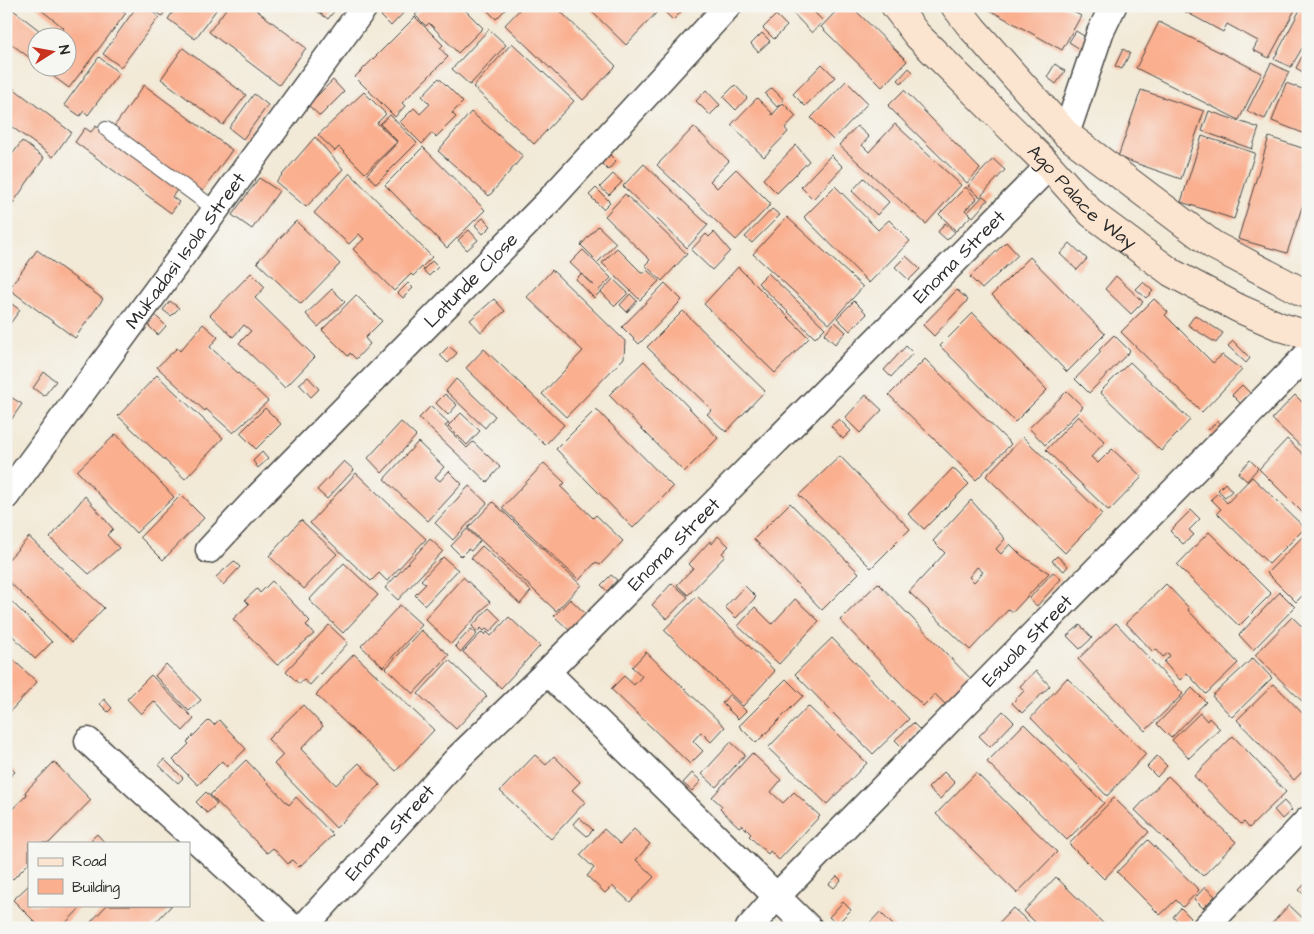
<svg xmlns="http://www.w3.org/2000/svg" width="1314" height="934" viewBox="0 0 1314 934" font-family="'Architects Daughter',sans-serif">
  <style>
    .building { fill: #faaf8f; fill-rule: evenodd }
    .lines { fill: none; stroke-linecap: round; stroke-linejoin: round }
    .service-casing { stroke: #494845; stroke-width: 16 }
    .minor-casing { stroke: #494845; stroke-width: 29 }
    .secondary-casing { stroke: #494845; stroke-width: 30 }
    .service { stroke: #fff; stroke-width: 14 }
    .minor { stroke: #fff; stroke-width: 26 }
    .secondary { stroke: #fce5d0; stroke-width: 28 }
    .labels { text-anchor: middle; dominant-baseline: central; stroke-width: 4; stroke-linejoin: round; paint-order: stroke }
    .street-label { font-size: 19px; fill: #2b2b2b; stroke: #f6f6f2 }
  </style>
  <rect width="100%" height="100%" fill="#f6f6f2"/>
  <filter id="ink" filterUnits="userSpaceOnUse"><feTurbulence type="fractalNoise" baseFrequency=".02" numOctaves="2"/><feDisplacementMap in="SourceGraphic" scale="10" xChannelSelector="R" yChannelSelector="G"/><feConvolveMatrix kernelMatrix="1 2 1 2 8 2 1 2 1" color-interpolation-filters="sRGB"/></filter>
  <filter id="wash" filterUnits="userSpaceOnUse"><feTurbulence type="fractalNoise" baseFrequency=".0096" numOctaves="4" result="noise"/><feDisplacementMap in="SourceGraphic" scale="20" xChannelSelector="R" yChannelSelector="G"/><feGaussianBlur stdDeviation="1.12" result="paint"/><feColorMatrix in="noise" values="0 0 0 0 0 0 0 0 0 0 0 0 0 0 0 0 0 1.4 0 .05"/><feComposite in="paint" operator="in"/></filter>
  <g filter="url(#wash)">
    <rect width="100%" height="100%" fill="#f2e9d6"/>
    <g id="blocks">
      <path class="building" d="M36,6h80l10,7 -57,75 -27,-20h26v-30h-12l8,-10z
        M137,6h8l14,11 -38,50 -18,-13z
        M148,6h21l-7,10z
        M177,6h42l-24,33 -27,-20z
        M228,6h23l55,42 -27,37 -70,-53z
        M320,6h18l-10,13 -11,-8z
        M391,6h19l-19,20 -10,-10z
        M425,6h36l22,22 -25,25 -29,-30 -3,3 -11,-11z
        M483,6h20l3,3 -10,10z
        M523,6h32l61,60 -33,34 -78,-75z
        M586,6h69l4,4 -33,35z
        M659,6h18l5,5 -9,9z
        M790,6h18l15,15 -11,12 -24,-25z
        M841,6h10l56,55 -25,26 -61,-60z
        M982,6h81l18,10 -19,34z
        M1175,6h122l-28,52 -16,-8 5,-9 -31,-17 -4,8z
        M1302,6h6v32l-17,29 -17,-8z
        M12,9l37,29h-11v26l-32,-24v-23z
        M776,15l11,11 -13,13 -11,-11z
        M415,17l28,28 -3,3 8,9 -46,46 3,3 -10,11 -40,-40z
        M1159,22l103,51 -23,47 -103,-52z
        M489,29l17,16 -36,40 -18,-16z
        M1076,31l11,7 -7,11 -11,-7z
        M762,33l8,8 -12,11 -7,-8z
        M512,43l62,58 -40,43 -61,-57z
        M1308,45v30l-12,-7z
        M183,48l63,47 -23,30 -62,-46z
        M1123,49l7,4 -8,16 -7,-3z
        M99,57l20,16 -31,42 -4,-4 -4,5 -16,-11z
        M1271,63l18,9 -24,47 -18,-8z
        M822,64l13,13 -30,29 -12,-12z
        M1055,64l10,7 -9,13 -9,-7z
        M909,68l4,4 -12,11 -3,-3z
        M439,78l24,24 -11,11 4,4 -20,20 -4,-4 -10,11 -22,-22 14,-14 6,6 10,-10 -8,-8z
        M333,80l11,12 -24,24 -12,-11z
        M846,81l22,22 -35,37 -22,-22z
        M1286,83l22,8v44l-36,-14z
        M144,85l88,65 -31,43 -88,-65z
        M735,85l12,13 -11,12 -13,-13z
        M13,88l58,44 -18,25 -41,-30 -3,3 -3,-2v-31z
        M772,88l12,12 -7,7 -12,-13z
        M706,90l14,15 -10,10 -14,-14z
        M904,90l76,79 -13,14 -79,-77z
        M1141,90l63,21 -23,68 -63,-22z
        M364,92l22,22 -9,9 20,19 -32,31 -26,-26 -4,4 -17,-16z
        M254,94l14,11 -25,34 -14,-11z
        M757,98l15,15v2l11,-12 13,13 -11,12 3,4 -24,25 -33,-32z
        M1209,111l50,17 -7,21 -50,-18z
        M471,112l52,44 -34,40 -51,-45z
        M390,115l27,28 -41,41 -9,-10 31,-32 -18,-18z
        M895,124l66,61 -35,39 -87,-79 18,-19 12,11 -7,8 7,7z
        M96,126l83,61 -7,10 7,5 -8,11 -96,-71 10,-14 6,4z
        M694,127l35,34 -19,20 7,7 19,-19 35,35 -35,36 -79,-75z
        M1202,136l53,17 -21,66 -53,-17z
        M315,137l28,32 -37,38 -30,-25z
        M1269,137l39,13v39l-21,64 -49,-14z
        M22,141l22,17 -33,48 -5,-4v-39z
        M796,145l13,16 -32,32 -14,-14z
        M423,147l62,63 -38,38 -62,-63z
        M607,152l9,9 -8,9 -9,-9z
        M831,155l12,12 -30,32 -12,-12z
        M993,159l12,11 -25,27 -12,-11z
        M644,164l64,61 -21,23 -64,-62z
        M350,173l82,84 -19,19 -2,-2 -17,17 -41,-42 11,-10 -5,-5 -10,10 -35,-31z
        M613,174l9,8 -13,13 -9,-8z
        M259,178l20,13 -27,38 -20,-14z
        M864,178l25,24 -12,13 -25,-24z
        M835,186l43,44 11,-10 21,21 -41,42 -65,-66z
        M966,187l11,12 -12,11 6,6 -15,15 -17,-17z
        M596,188l14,14 -7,7 -14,-14z
        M625,194l62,60 -25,27 -17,-16 5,-5 -45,-44z
        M983,196l5,4 -15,17 -5,-5z
        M772,209l8,6 -28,28 -7,-6z
        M787,217l76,70 -34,37 -76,-70z
        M483,218l8,8 -8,8 -8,-9z
        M296,221l44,43 -39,40 -44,-42z
        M945,223l10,9 -8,8 -9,-8z
        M598,226l18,17 -18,19 -17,-17z
        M469,230l9,10 -11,10 -9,-10z
        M714,232l16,19 -18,19 -21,-20 15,-16 3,3z
        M1006,242l12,13 -36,34 -12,-12z
        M1070,243l17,16 -10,11 -17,-16z
        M617,248l26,26 4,-4 12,11 -19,19 -38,-37z
        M37,250l66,49 -28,39 -66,-49z
        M583,250l28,28 -13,13 2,1 -6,6 -18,-19 5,-5 13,12 -24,-23z
        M906,256l14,13 -11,11 -14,-13z
        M1030,257l75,77 -38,38 -75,-77z
        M432,261l6,6 -9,9 -6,-6z
        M738,267l71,71 -34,35 -71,-69z
        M552,270l73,71 -1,17 -58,59 -24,-23 41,-43 -56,-54z
        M251,273l14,14 -10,11 60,59 -30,31 -46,-45 12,-12 -7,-6 -11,12 -23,-22z
        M768,273l57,55 -10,10 -57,-55z
        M1116,276l27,26 -12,12 -26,-25z
        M613,279l15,14 -13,13 -14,-14z
        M1143,282l10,9 -7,7 -10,-9z
        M408,283l5,5 -10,10 -5,-5z
        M665,283l17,17 -43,44 -17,-17z
        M332,289l13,13 -27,25 -12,-13z
        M957,290l11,10 -34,36 -11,-11z
        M630,294l7,7 -10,11 -7,-7z
        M356,295l26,26 -17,17 5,6 -14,15 -6,-6 -2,3 -26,-26z
        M494,299l11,12 -24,21 -11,-12z
        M1154,299l14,13 -3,3 48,48 9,-8 20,15 -40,42 -81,-80z
        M6,300l14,10 -14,19z
        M170,301l9,7 -8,8 -8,-6z
        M854,301l13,13 -17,17 -13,-13z
        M683,311l82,80 -39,41 -19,-18 5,-4 -65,-63z
        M973,313l74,77 -32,32 -75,-76z
        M155,315l11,11 -8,9 -11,-11z
        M1195,315l28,18 -7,10 -28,-18z
        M835,322l11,10 -11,12 -11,-10z
        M203,324l15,13 -8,10 58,54 -35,32 -27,-24 -1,2 -48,-44 20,-19 3,3z
        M1114,335l16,16 -41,42 -14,-14 26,-27 -2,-2z
        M1233,341l17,17 -4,5 -18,-17z
        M449,346l8,7 -9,10 -8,-8z
        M906,346l7,7 -22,24 -7,-7z
        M484,349l80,76 -19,20 -79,-77z
        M925,359l86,85 -35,36 -87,-85z
        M644,361l74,77 -34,34 -75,-77z
        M1130,362l60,58 -29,31 -61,-59z
        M44,372l12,9 -12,15 -11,-8z
        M157,375l66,63 -38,41 -67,-63z
        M308,377l11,12 -8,8 -12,-13z
        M456,379l39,37 -10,12 -39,-37z
        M1242,385l10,10 -10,10 -10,-10z
        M1067,391l16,16 -38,38 -16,-17z
        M445,394l12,11 -9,10 -12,-12z
        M866,395l16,15 -22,23 -15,-15z
        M1295,395l13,13v4l-7,7 7,7v27l-36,-34z
        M6,396l2,1 1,-1 13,8 -11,16 -5,-4z
        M431,406l18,17 -4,3 22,22 6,-6 27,25 -13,15 -68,-64z
        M265,408l16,16 -25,25 -16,-16z
        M596,409l77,78 -40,41 -77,-79z
        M461,413l19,18 -13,14 -19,-19z
        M1078,416l27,26 -14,15 7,6 14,-14 30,28 -33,34 -63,-61z
        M839,419l12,12 -8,8 -12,-13z
        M1218,421l6,6 -11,10 -6,-6z
        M401,422l15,14 -34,37 -14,-15z
        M116,434l58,63 -38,36 -59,-62z
        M1023,437l79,77 -37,39 -79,-77z
        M1287,439l21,20v59l-49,-49z
        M418,442l26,25 -9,10 5,4 9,-10 13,13 -34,37 -44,-42z
        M262,452l6,7 -10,9 -5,-7z
        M840,456l70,73 -39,39 -72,-73z
        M1250,460l8,8 -11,13 -9,-8z
        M344,461l10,9 -27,29 -10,-9z
        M544,463l21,20 -4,4 32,31 3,-3 27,26 -23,24 -4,-3 -17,18 -77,-72z
        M953,468l16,16 -45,45 -16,-15z
        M356,473l70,66 -39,42 -8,-8 -8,8 -61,-58z
        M1252,477l53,51 -36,36 -52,-51 4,-4 -10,-10 7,-6 9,10z
        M1225,483l7,8 -7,6 -7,-7z
        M469,486l18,17 -34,37 -18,-17z
        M181,495l23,23 -41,42 -23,-23z
        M85,496l28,33 -6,6 12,13 -30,26 -39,-36z
        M971,500l34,39 -9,10 5,5 9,-10 12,12 27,17 -36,39 -4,-3 -39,41 -61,-58 36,-39 -12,-12zM977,567l6,5 -9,10 -5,-5z
        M493,502l88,83 -25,26 -88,-83z
        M790,503l69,70 -37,37 -68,-71z
        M1191,510l9,9 -11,11 5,5 -11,9 -13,-13z
        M301,520l36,34 -33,35 -35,-33z
        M467,529l13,12 -9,10 -3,-2 -7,7 -10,-10z
        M1308,531v59l-12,12 -29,-29z
        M1209,532l62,62 -32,32 -62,-61z
        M718,536l11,10 -7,7 3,3 -37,39 -11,-10 16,-17 -4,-4 21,-23 2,3z
        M29,537l75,71 -32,34 -66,-63v-17z
        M430,539l13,12 -45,49 -13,-12z
        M482,546l49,45 -11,13 -49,-46z
        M1057,556l11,10 -4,5 -12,-10z
        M443,557l15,13 -33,35 -10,-10 11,-11 -5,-4z
        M234,561l6,6 -17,18 -7,-8z
        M344,563l34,32 -35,38 -34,-33z
        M1053,572l8,7 -24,27 -8,-7z
        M611,575l6,5 -10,11 -6,-6z
        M463,577l27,25 -39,42 -26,-25z
        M272,581l38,40 -4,4 8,9 -37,31 -44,-46 16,-15 -4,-4 12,-11 3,4z
        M672,583l16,14 -21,22 -15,-14z
        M878,583l94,97 -25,26 -12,-12 -12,12 -83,-86z
        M1166,584l23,24 -1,2 50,53 -32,31 -19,-21 -7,7 -16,-18 6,-6 -2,-3 -5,4 -7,-8 -3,3 -27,-29z
        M745,586l11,11 -20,21 -11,-11z
        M1280,592l15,15 -42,43 -14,-15z
        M6,596l46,46 -17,17 -29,-30z
        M697,596l78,75 -32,35 -79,-76z
        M570,599l16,15 -16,17 -16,-15z
        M795,599l24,22 -40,43 -41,-38 17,-19 17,17z
        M400,605l22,20 -39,42 -22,-21z
        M489,608l12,12 -11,12 -4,-3 -2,2 -3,-3 -4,4 -5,-6z
        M509,617l31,29 -39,42 -38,-36 19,-20 3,3 2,-3 4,4z
        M1292,617l16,15v75l-53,-52z
        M1116,623l67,71 -38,37 -67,-72z
        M329,625l19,18 -38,42 -6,-5 -5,4 -13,-13z
        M1080,625l12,13 -12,11 -13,-13z
        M471,629l6,5 -16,18 -6,-6z
        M421,630l28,25 -36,39 -27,-26z
        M832,638l77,81 -36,35 -78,-80z
        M646,652l79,75 -14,15 -10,-10 -8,9 10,10 -13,13 -79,-75 13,-13 10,9 8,-9 -10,-9z
        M6,653l31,29 -31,34z
        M354,654l80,76 -38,41 -80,-76z
        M1253,658l19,20 -40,39 -20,-21z
        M449,660l38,36 -31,33 -38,-35z
        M166,664l35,36 -12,11 -34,-35z
        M1036,671l14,15 -28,27 -10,-10 12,-12 -4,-5z
        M151,675l43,44 -11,12 -29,-30 -13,13 -14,-15z
        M1067,678l79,76 -39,42 -76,-78z
        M786,679l17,17 -47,47 -17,-17z
        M1274,684l34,35v47l-14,14 -57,-60z
        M1192,688l14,14 -35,36 -14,-14z
        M729,695l17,16 -8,8 -16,-16z
        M104,699l8,9 -4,4 -8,-8z
        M303,705l20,21 -22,23 35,36 23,-22 21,22 -44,43 -62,-64 9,-9 -15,-16z
        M808,706l59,57 -40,41 -59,-56z
        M1003,711l11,11 -24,25 -11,-11z
        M1200,713l7,8 2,-3 11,11 -31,29 -17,-18z
        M209,720l5,5 5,-5 27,29 -19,18 -5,-6 -24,24 -25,-25 16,-16 -2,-2z
        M913,723l7,7 -17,18 -8,-8z
        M1024,724l80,79 -37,37 -80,-78z
        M1233,736l53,56 -37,36 -5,-6 -3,2 -47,-48z
        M731,742l14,13 -29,32 -14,-13z
        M752,753l29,27 -10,12 12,11 11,-11 26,24 -41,44 -9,-9 -2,3 -19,-18 2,-2 -9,-9 -3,2 -19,-18 2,-3 -10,-9z
        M535,755l11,10 8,-9 26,26 -8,8 13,12 -34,37 -51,-48z
        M1157,756l10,10 -10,11 -10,-10z
        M164,759l19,19 -5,5 -19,-18z
        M246,760l43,45 7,-8 37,38 -34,32 -7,-7 -4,4 -15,-16 -6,5 -57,-58z
        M6,762l9,10 -9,8z
        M54,762l37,38 -42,43h-20v20l-16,16 -7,-8v-56l21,-20 -2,-3z
        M944,772l11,11 -15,16 -12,-11z
        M692,773l9,8 -9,10 -9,-8z
        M976,773l81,79 -40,41 -81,-79z
        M1168,776l68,66 -33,34 -68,-66z
        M206,792l11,12 -10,9 -11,-11z
        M1114,798l35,34 -45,47 -35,-35z
        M1284,801l8,9 -10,9 -8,-9z
        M579,817l14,13 -6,6 -14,-12z
        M604,829l16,15 14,-15 16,15 -14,16 18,17 -24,25 -18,-16 -7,7 -18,-17 7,-8 -14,-13z
        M97,834l8,9h-17z
        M1148,840l51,50 -16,17 -7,-7 -16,15 -43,-43z
        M837,876l4,4 -7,8 -5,-4z
        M1056,877l52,51h-67l-17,-17z
        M1308,881v17l-9,-8z
        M29,885v20h54l-22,23h-20l-28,-28z
        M1205,887l10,9 -12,12 -9,-9z
        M843,902l8,8 -14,14 -8,-7z
        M107,905h65l-22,23h-59l-3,-3z
        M1289,905l19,18v5h-40z
        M1013,908l18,16 -4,4h-33z
        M1181,908l10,10 -8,8 -10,-9z
        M880,912l16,16h-31z"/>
    </g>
  </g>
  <g filter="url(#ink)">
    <use href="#blocks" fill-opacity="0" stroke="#494845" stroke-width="1"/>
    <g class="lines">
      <defs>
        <path id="service" d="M106,129l110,81"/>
        <g id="minor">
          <path d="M1066,134l34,-101 13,-27"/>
          <path id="s1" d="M6,496l359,-490"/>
          <path id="s2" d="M209,550l49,-53 289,-294 181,-197"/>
          <path d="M547,672l262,256"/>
          <path d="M88,741l205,187"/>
          <path id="s3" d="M303,928l155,-170 89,-86 502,-506"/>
          <path id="s4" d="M749,928l28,-32 531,-542"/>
          <path d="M1205,928l103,-108"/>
        </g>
        <g id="secondary">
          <path id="s5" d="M895,6l22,29 132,131 43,48 80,59 66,35 43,19 27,8"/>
          <path d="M955,6l18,23 93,105 147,111 95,50"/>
        </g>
      </defs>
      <use href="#service" class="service-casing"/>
      <use href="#minor" class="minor-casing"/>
      <use href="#secondary" class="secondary-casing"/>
      <use href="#service" class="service"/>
      <use href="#minor" class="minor"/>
      <use href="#secondary" class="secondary"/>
    </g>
  </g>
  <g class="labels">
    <g class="street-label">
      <text stroke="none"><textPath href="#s5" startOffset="268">Ago Palace Way</textPath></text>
      <text stroke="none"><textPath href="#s1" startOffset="304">Mukadasi Isola Street</textPath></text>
      <text stroke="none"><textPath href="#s3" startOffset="939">Enoma Street</textPath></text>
      <text stroke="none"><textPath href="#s2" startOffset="376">Latunde Close</textPath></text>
      <text stroke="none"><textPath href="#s3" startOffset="534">Enoma Street</textPath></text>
      <text stroke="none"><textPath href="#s4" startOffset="400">Esuola Street</textPath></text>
      <text stroke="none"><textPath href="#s3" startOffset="129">Enoma Street</textPath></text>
    </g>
  </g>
  <rect width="1314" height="934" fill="none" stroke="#f6f6f2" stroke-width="25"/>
  <rect x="28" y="842" width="162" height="65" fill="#f6f6f2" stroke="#a5a5a2"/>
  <rect x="38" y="858" width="25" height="8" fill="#fce5d0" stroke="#a5a5a2"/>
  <text x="72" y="866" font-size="15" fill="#2b2b2b">Road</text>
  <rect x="38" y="879" width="25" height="15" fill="#faaf8f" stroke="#a5a5a2"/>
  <text x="72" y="892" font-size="15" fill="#2b2b2b">Building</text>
  <g transform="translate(52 52) rotate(79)"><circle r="24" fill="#f6f6f2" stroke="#a5a5a2"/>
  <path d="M0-4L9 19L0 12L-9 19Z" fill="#c8321e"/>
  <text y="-8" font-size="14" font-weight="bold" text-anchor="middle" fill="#2b2b2b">N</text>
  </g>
</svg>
